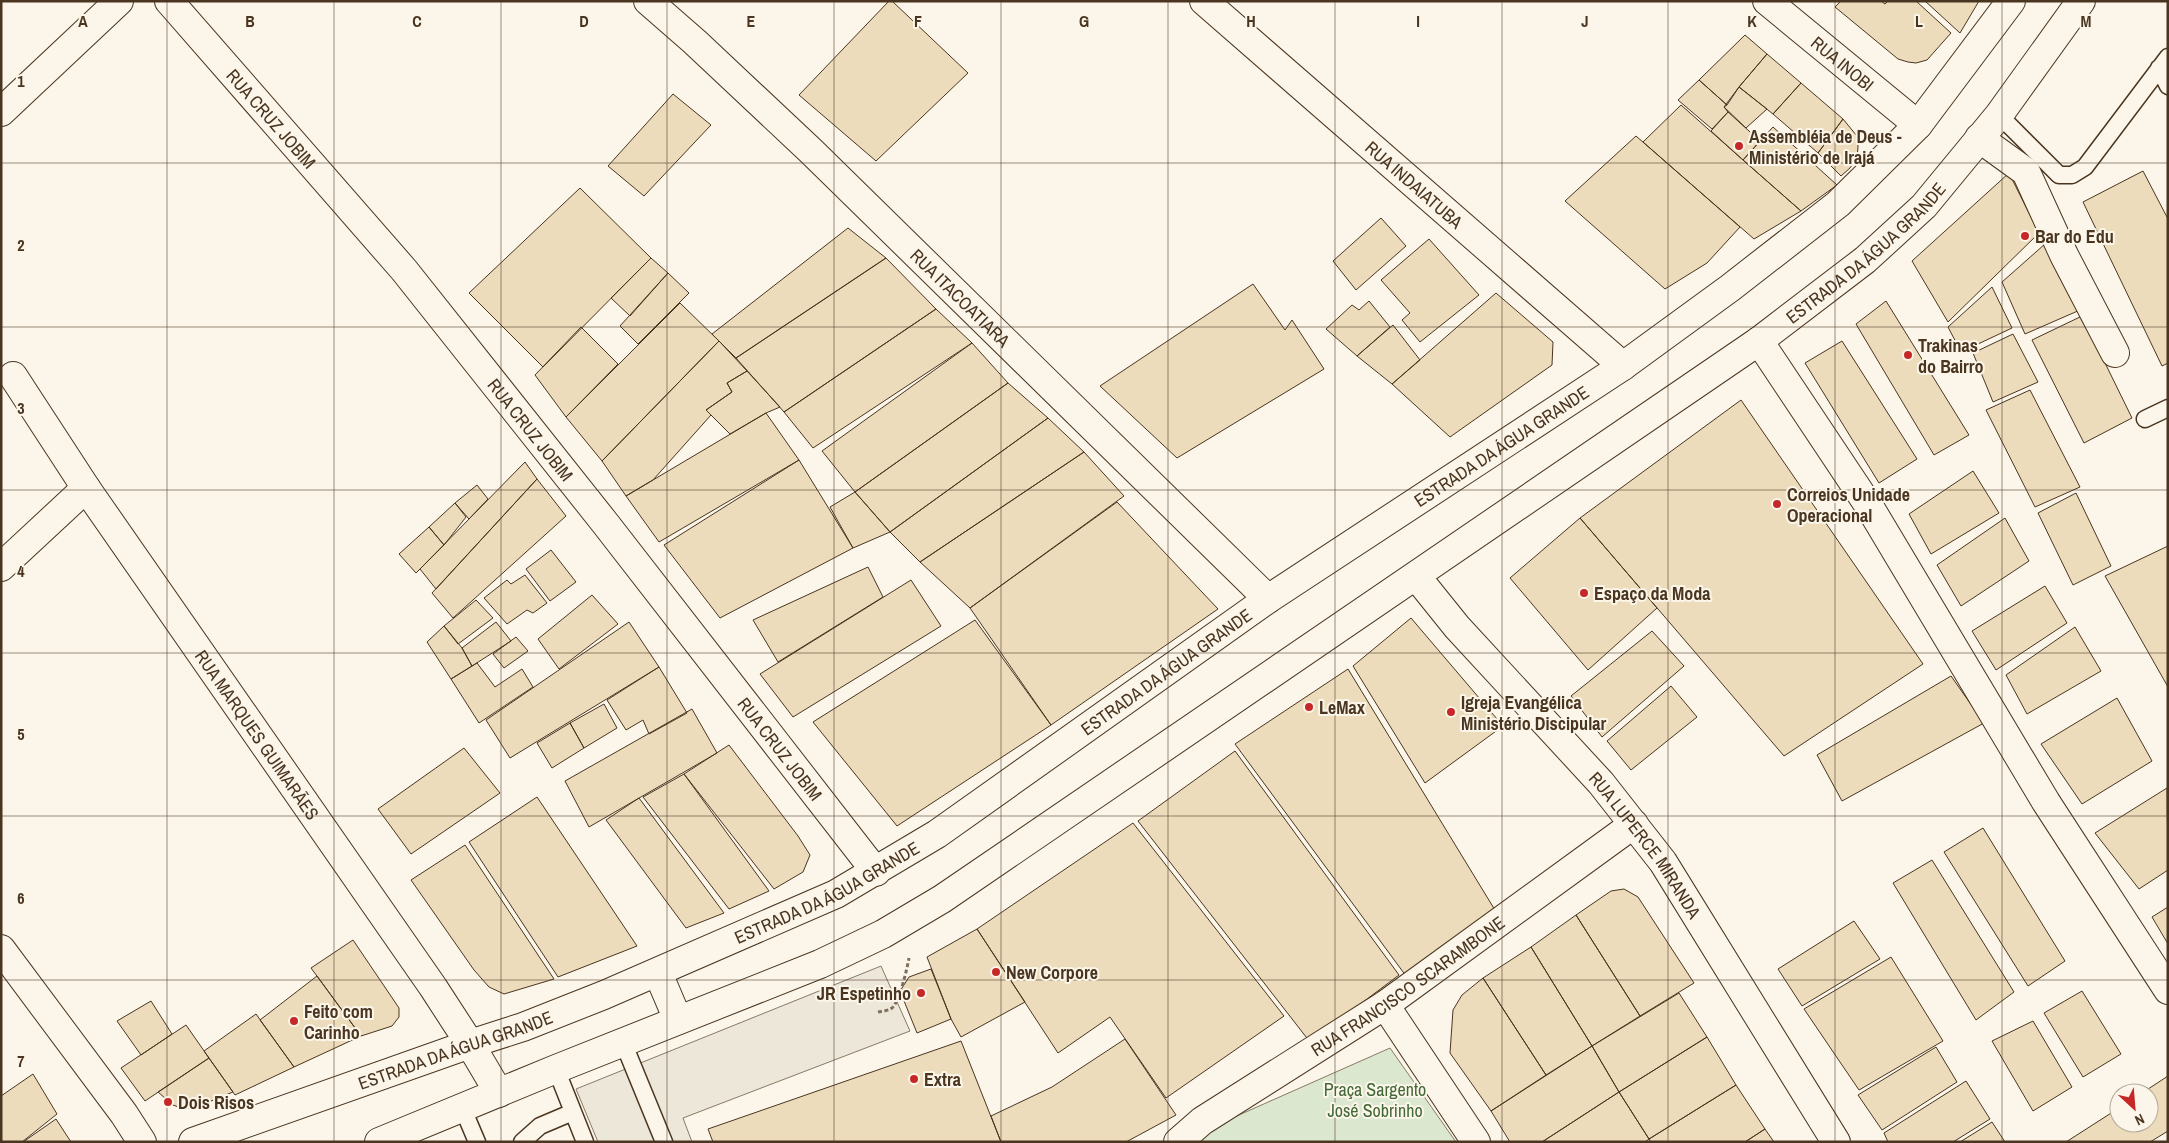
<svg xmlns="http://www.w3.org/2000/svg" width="2169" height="1143" viewBox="0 0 2169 1143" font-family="'Archivo Narrow',sans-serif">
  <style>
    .green { fill: #dce7d0; stroke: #887966 }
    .parking { fill: #ede7d9; stroke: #887966 }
    .building { fill: #ecdcbc; stroke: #4a3520 }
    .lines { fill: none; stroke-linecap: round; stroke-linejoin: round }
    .lane-casing { stroke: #4a3520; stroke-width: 19 }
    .street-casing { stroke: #4a3520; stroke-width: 30 }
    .secondary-casing { stroke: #4a3520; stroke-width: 30 }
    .path { stroke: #7f6f5c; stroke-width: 3; stroke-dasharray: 4 2.5; stroke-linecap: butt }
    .lane { stroke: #fbf6e9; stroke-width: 16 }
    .street { stroke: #fbf6e9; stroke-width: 28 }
    .secondary { stroke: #fbf6e9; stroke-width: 28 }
    .grid { fill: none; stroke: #4a3520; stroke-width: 1; stroke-opacity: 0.55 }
    .poi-dot { fill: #c62828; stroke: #fbf6e9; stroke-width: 2 }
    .labels { text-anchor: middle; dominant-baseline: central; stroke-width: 4; stroke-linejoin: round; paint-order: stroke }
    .street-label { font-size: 18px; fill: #4a3520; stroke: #fbf6e9 }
    .poi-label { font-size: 18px; font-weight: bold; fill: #4a3520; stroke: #fbf6e9; text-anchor: start }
    .park-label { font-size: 18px; fill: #436837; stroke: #fbf6e9 }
    .grid-label { font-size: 16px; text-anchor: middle; font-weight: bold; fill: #4a3520; stroke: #fbf6e9; stroke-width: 4; stroke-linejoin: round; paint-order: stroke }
  </style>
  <rect width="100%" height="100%" fill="#fbf6e9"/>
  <path class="green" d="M1390,1048l66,94h-278z"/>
  <path class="parking" d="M881,966l29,65 -227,87 9,24h-94l-22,-53z"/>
  <path class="building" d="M889,1h3l76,72 -92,88 -77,-66z
    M1841,1h40l4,3 3,-3h28l35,32 -24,27 -11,3 -8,-1 -10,-3 -63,-52z
    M1925,1h54l-19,32z
    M1745,35l22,19 -28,33 -12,18 -28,-25z
    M1767,54l34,29 -28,31 -34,-27z
    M1699,80l28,25 -3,2 4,5 -16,17 -34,-29z
    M1801,83l42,36 -25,34 -45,-39z
    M1739,87l28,22 -21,19 -22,-21z
    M673,94l38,31 -67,71 -36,-30z
    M1681,105l62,55 58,51 -47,28 -111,-97z
    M1728,112l32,29 -17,19 -32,-29z
    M1843,119l14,17 1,11 -1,11 -7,10 -9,8 -23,-23z
    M1773,127l64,58 -36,26 -58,-51z
    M1636,136l104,91 -33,36 -42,26 -100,-88z
    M2143,171l25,48v144l-6,3 -79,-164z
    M2009,173l30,60 -91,89 -36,-61z
    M580,188l71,70 -108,109 -74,-74z
    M1381,218l25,28 -50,44 -23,-29z
    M848,228l38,30 -150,100 -24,-24z
    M1429,239l50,56 -59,47 -18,-22 8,-7 -29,-33z
    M2045,244l35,66 -55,24 -23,-52z
    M651,258l17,15 -38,43 -19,-18z
    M886,258l50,51 -152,103 -48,-54z
    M668,273l21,20 -51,51 -18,-18z
    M1253,284l32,46 7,-10 32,49 -147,89 -77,-72z
    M1992,287l20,41 -51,24 -13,-25z
    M1496,293l57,49 -1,23 -102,72 -58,-53z
    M1369,301l21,26 -33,29 -31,-27 26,-24 7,5z
    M1886,301l83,134 -35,20 -78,-131z
    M680,303l39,38 -117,120 -36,-44z
    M936,309l36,34 -159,105 -29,-36z
    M2082,316l50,102 -48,25 -52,-103z
    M1393,325l27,35 -28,24 -35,-28z
    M581,327l37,37 -52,53 -31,-42z
    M2013,334l25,48 -45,20 -20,-49z
    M719,341l28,30 -20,12 5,9 -26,18 5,5 -58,65 -27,16 -24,-35z
    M1842,341l75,118 -38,24 -74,-120z
    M972,343l36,40 -153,109 -33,-41z
    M747,371l33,36 -14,6 -36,21 -24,-24 26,-18 -5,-9z
    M1008,383l40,35 -158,114 -35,-40z
    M2030,390l50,97 -45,20 -49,-97z
    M1741,400l182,264 -139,92 -204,-238z
    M766,413l33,47 -140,82 -33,-46z
    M1048,418l36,34 -164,110 -30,-30z
    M1084,452l40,44 -154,112 -50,-46z
    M799,460l54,88 -133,70 -56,-73z
    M525,462l12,17 -101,110 -16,-20z
    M1973,471l26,42 -68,41 -22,-40z
    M537,479l29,37 -113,102 -21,-25z
    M477,485l11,14 -19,20 -14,-16z
    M855,492l35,40 -37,16 -23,-41z
    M2076,493l35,73 -38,19 -35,-72z
    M1117,502l101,107 -167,116 -81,-117z
    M455,503l11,14 -22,28 -15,-18z
    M1580,518l77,90 -69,62 -78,-92z
    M2005,518l24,43 -68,45 -24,-41z
    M429,527l15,18 -28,28 -17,-19z
    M2168,546v141l-63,-111z
    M551,550l25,32 -26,19 -24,-32z
    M868,567l15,30 -105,65 -25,-42z
    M525,575l22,28 -14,10 -6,-3 -20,14 -23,-26 23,-18 4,4z
    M911,580l30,46 -148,91 -33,-43z
    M2045,586l22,37 -71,47 -24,-39z
    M592,595l26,29 -59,45 -21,-30z
    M476,600l17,18 -35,26 -14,-18z
    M1411,618l92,108 -78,57 -72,-117z
    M975,620l76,105 -154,101 -84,-104z
    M496,622l15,19 -39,25 -10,-18z
    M629,622l30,45 -149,91 -24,-38z
    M444,626l18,22 10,18 -21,13 -24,-37z
    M2075,627l26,44 -74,43 -21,-39z
    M1652,631l32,35 -82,71 -31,-41z
    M516,637l12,14 -24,17 -11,-14z
    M477,663l18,24 27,-18 11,18 -54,36 -28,-44z
    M659,667l28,46 -38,21 -6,-14 -17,10 -19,-30z
    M1348,669l150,246 -89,65 -174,-236z
    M1951,676l33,47 -142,78 -25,-46z
    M1671,686l26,31 -66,53 -24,-29z
    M2117,698l35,63 -70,43 -41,-60z
    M604,704l13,24 -33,20 -14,-25z
    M692,709l25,44 -128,74 -24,-46z
    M570,723l14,25 -32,20 -15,-25z
    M729,745l69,91 12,19 -7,17 -29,17 -90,-115z
    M464,748l36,45 -89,61 -33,-45z
    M1235,751l164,224 -89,67 -172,-221z
    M684,774l85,117 -40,18 -86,-112z
    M2167,788l1,82 -29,19 -44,-56z
    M537,797l100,149 -79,31 -89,-135z
    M639,798l85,115 -38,15 -80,-108z
    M1133,823l151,193 -118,82 -56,-81 -52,36 -81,-124z
    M1983,828l82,133 -37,25 -84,-134z
    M465,845l89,134 -50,15 -15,-7 -15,-17 -63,-90z
    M1932,860l82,132 -38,28 -83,-137z
    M1624,889l14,8 56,86 -54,33 -64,-101 35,-24z
    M2168,907v37l-16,-27z
    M1576,915l64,101 -48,30 -61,-99z
    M1854,921l26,38 -78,47 -24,-37z
    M977,929l48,73 -64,35 -10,-18 -24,-62z
    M353,940l46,68v9l-7,9 -31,10 -50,-68z
    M1531,947l61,99 -46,29 -63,-97z
    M1891,957l52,84 -84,49 -55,-81z
    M931,969l20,50 -34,14 -17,-42 9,-14z
    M317,976l44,60 -67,31 -34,-47z
    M1483,978l63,97 -55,36 -41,-58 3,-43 9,-15z
    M2082,991l39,63 -38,23 -39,-64z
    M1679,993l28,44 -88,55 -27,-46z
    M151,1001l21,33 -31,21 -24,-34z
    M256,1014l38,53 -59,28 -31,-44z
    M2033,1021l39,66 -39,24 -41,-70z
    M186,1025l23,33 -64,43 -24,-33z
    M1707,1037l29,48 -87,54 -30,-47z
    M1125,1039l51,76 -50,27h-125l-10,-26 61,-29z
    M961,1041l40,101h-288l-5,-13z
    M1592,1046l27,46 -77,50h-32l-19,-31z
    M1936,1047l21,35 -75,48 -24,-35z
    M209,1058l24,34 -34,14 -15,3 -11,-4 -15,-13z
    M33,1074l24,40 -35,28h-21v-46z
    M2168,1076v55l-18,11h-84l53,-34v15h30v-30h-7z
    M1966,1081l24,38 -37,23h-65l-4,-9z
    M1736,1085l29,44 -20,13h-94l-2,-3z
    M1619,1092l30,47 -4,3h-103z
    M56,1119l15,23h-48z
    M1992,1122l13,20h-45z
    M1765,1129l9,13h-29z"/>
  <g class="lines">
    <defs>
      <path id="lane" d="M2159,68l9,18
        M1999,115l60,60h13l13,-8 83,-110
        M2145,419l23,-11
        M623,1042l41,100
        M556,1069l29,73
        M463,1109l14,33
        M522,1142l18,-16 33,-14"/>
      <g id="street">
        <path id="s1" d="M169,1l235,269 201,253 271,349"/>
        <path id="s2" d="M648,1l47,41 116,109 457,448"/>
        <path id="s3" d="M1204,1l419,365"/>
        <path id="s4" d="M1767,1l151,124"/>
        <path d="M1,112l118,-111"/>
        <path d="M1979,138l47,34 38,83 51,98"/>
        <path d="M1759,341l110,165 177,296 122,188"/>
        <path id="s5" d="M13,376l73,112 347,499 37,57 29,49"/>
        <path d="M1,567l85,-79"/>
        <path id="s6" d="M1416,576l41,51 144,156 62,79 173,280"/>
        <path d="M1,949l123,165 18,28"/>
        <path d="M1385,1005l91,137"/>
        <path id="s7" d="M1178,1142l24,-21 183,-116 249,-181"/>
      </g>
      <g id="secondary">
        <path d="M658,973l20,47"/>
        <path id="s8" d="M193,1142l277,-98 53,-17 81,-32 232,-101 101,-60 331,-235 355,-233 107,-78 108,-84 80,-79 93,-124"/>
        <path id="s9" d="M379,1142l177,-73 264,-105 63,-30 59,-35 817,-558 106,-81 59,-54 75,-91 82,-114"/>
      </g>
    </defs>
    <use href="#lane" class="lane-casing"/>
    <use href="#street" class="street-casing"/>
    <use href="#secondary" class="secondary-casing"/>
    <path class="path" d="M878,1012c5,-1 11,-1 15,-5 7,-8 14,-38 16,-49"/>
    <use href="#lane" class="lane"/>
    <use href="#street" class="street"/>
    <use href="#secondary" class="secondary"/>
  </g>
  <path class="grid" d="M167,1v1141M334,1v1141M501,1v1141M667,1v1141M834,1v1141M1001,1v1141M1168,1v1141M1335,1v1141M1502,1v1141M1668,1v1141M1835,1v1141M2002,1v1141M1,163h2167M1,327h2167M1,490h2167M1,653h2167M1,816h2167M1,980h2167"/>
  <g class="poi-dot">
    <circle cx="1739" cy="146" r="5"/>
    <circle cx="2025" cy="236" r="5"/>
    <circle cx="1908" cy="355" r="5"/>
    <circle cx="1777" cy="504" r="5"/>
    <circle cx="1584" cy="593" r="5"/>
    <circle cx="1309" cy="707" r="5"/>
    <circle cx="1451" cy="712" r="5"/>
    <circle cx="996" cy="972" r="5"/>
    <circle cx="921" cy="993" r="5"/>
    <circle cx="294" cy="1021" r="5"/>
    <circle cx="914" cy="1079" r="5"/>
    <circle cx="168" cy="1102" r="5"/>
  </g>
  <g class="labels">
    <g class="street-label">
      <text stroke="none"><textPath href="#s4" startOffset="98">RUA INOBI</textPath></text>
      <text stroke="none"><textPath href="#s1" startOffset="156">RUA CRUZ JOBIM</textPath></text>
      <text stroke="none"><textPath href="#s3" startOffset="279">RUA INDAIATUBA</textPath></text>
      <text stroke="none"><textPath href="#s9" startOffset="1742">ESTRADA DA ÁGUA GRANDE</textPath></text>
      <text stroke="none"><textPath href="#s2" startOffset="431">RUA ITACOATIARA</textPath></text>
      <text stroke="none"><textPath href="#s1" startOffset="561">RUA CRUZ JOBIM</textPath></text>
      <text stroke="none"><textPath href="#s8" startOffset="1492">ESTRADA DA ÁGUA GRANDE</textPath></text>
      <text stroke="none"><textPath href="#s8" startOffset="1088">ESTRADA DA ÁGUA GRANDE</textPath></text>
      <text stroke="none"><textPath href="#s5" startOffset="434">RUA MARQUES GUIMARÃES</textPath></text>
      <text stroke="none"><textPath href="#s1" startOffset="966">RUA CRUZ JOBIM</textPath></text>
      <text stroke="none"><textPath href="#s6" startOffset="354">RUA LUPERCE MIRANDA</textPath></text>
      <text stroke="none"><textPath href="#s8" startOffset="682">ESTRADA DA ÁGUA GRANDE</textPath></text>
      <text stroke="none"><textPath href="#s7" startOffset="278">RUA FRANCISCO SCARAMBONE</textPath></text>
      <text stroke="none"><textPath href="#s8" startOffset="278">ESTRADA DA ÁGUA GRANDE</textPath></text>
    </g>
    <g class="poi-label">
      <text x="1749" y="136">Assembléia de Deus -<tspan x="1749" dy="21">Ministério de Irajá</tspan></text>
      <text x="2035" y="236">Bar do Edu</text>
      <text x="1918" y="345">Trakinas<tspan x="1918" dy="21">do Bairro</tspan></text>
      <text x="1787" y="494">Correios Unidade<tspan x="1787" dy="21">Operacional</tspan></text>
      <text x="1594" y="593">Espaço da Moda</text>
      <text x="1461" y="702">Igreja Evangélica<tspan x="1461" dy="21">Ministério Discipular</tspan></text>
      <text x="1319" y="707">LeMax</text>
      <text x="1006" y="972">New Corpore</text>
      <text x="911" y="993" text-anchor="end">JR Espetinho</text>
      <text x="304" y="1011">Feito com<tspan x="304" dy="21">Carinho</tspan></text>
      <text x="924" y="1079">Extra</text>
      <text x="178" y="1102">Dois Risos</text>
    </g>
    <g class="park-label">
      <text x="1375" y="1089">Praça Sargento<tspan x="1375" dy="21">José Sobrinho</tspan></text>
    </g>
  </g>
  <g class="grid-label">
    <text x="83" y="27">A</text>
    <text x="250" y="27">B</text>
    <text x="417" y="27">C</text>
    <text x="584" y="27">D</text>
    <text x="751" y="27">E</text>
    <text x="918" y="27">F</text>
    <text x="1084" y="27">G</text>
    <text x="1251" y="27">H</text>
    <text x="1418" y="27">I</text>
    <text x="1585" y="27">J</text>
    <text x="1752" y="27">K</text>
    <text x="1919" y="27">L</text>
    <text x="2086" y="27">M</text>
    <text x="21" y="87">1</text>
    <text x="21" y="251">2</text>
    <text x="21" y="414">3</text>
    <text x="21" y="577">4</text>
    <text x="21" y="740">5</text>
    <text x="21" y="904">6</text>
    <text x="21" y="1067">7</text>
  </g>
  <rect width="2169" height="1143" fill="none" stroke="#4a3520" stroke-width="5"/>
  <g transform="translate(2134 1108) rotate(154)"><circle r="24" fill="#fbf6e9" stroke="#b4a999"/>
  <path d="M0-4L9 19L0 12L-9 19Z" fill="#c62828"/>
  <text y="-8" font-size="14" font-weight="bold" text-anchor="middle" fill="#4a3520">N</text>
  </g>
</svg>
